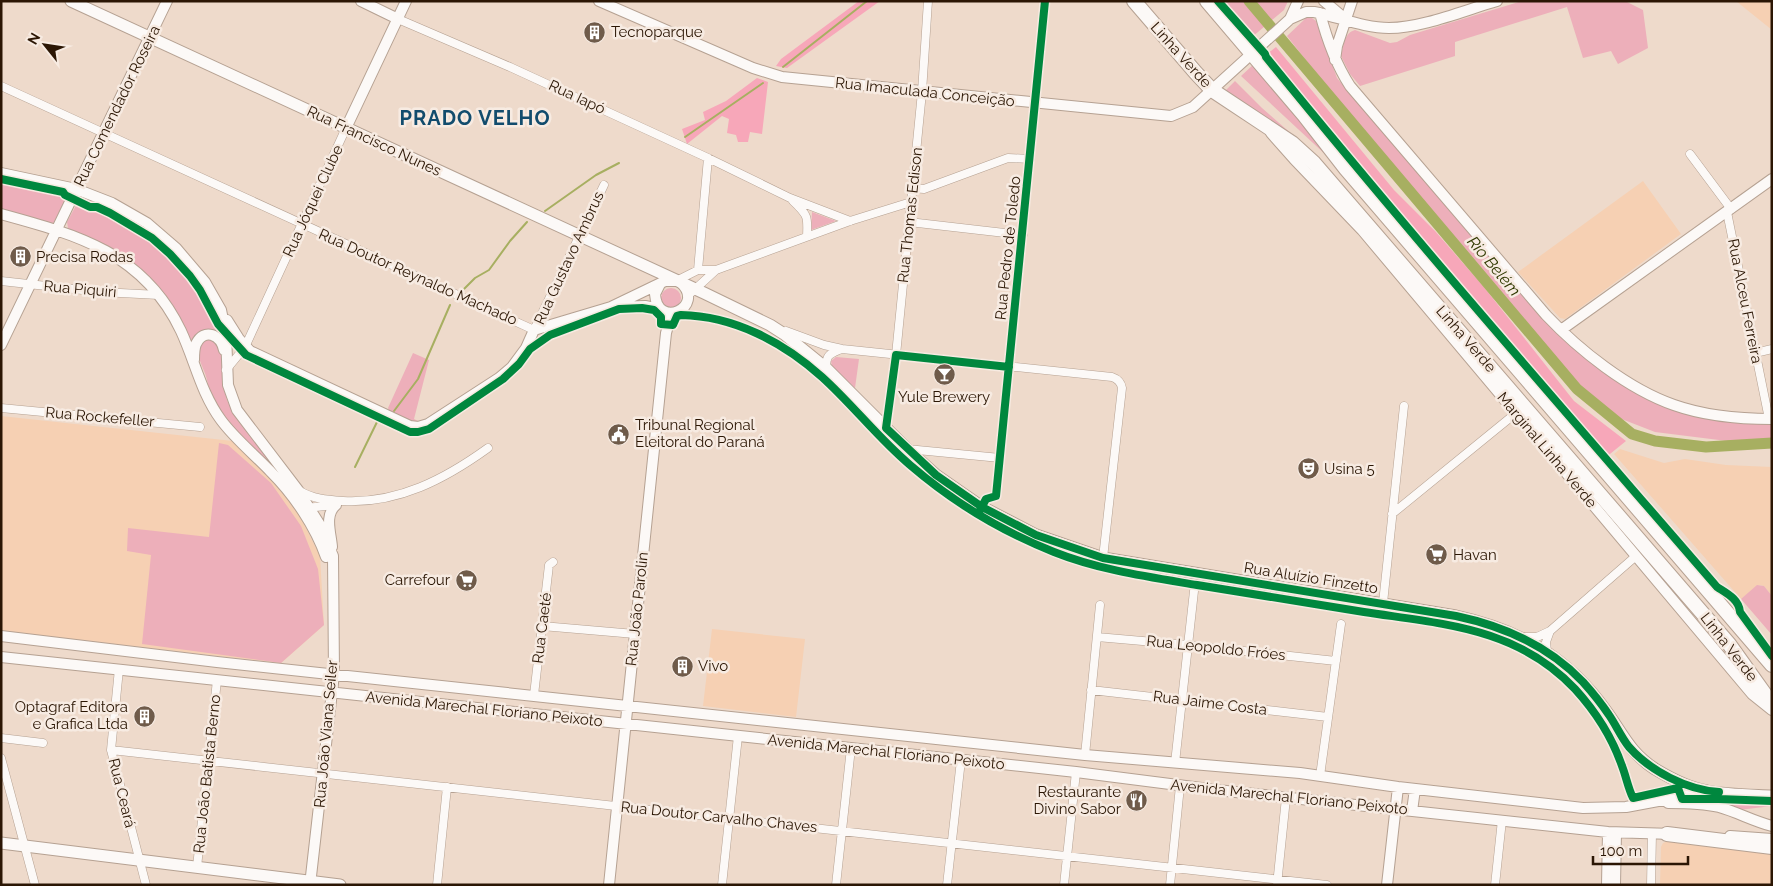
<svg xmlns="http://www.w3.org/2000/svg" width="1773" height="886" viewBox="0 0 1773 886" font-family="Raleway,sans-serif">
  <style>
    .built { fill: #f6d0b3 }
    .green { fill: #edafba }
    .forest { fill: #f7a7b9 }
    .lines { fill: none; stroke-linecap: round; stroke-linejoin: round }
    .stream { stroke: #a7af61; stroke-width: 2 }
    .river { stroke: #a7af61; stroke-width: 11 }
    .street-casing { stroke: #b5a192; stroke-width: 9 }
    .secondary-casing { stroke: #b5a192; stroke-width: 12 }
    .primary-casing { stroke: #b5a192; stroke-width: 13 }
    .highway-casing { stroke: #b5a192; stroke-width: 16 }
    .street { stroke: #fcf9f7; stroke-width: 8 }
    .secondary { stroke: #fcf9f7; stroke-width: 10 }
    .primary { stroke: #fcf9f7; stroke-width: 11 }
    .highway { stroke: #fcf9f7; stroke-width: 14 }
    .cycleway-casing { stroke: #f7ebe2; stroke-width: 11 }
    .cycleway { stroke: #00873e; stroke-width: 8 }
    .labels { text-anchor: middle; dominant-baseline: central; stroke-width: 5; stroke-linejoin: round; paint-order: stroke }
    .poi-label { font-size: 15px; fill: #2b1604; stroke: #f7ebe2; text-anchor: start }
    .street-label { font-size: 15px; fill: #2b1604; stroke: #f7ebe2 }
    .water-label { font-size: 16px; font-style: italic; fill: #303900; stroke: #f7ebe2 }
    .district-label { font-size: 20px; font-weight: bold; letter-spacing: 1px; fill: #124c6d; stroke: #f7ebe2 }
  </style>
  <rect width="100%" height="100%" fill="#eedacb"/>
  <path class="built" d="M1736,1h36v29z
    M1643,181l38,53 -116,85 -5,-1 -42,-46z
    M1,416l232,25 43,42 22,29 22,44 4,69 -43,38 -280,-32z
    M1620,449l44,14 21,-4 41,6 46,2v129l-8,-10 -5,-1 -18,14 -127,-145z
    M712,629l93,10 -9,78 -93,-11z
    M1668,841l104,11v33h-112l1,-38 2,-4z"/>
  <path class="green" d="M1221,1h67l-4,9 -32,27z
    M1522,1h103l18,9 5,38 -30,16 -7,-13 -28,7 -16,-51 -112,35v14l-95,30 -10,-12 -9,-18c3,-11 3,-23 14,-26l35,13 7,-1 13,-7z
    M1306,18h6l4,3 21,57 10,12 202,234 127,86 26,8 31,4 39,2v15l-37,3 -80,-10 -36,-14 -39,-31 -244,-288 -49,-63z
    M1254,64l73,92 -86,-80z
    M1235,81l27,27 50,44 -88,-60z
    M1,178l66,14 1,3 -13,27 -5,2 -49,-14z
    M80,198c12,-2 29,8 39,14 40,23 79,55 98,99 3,7 3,15 4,23 -12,-4 -23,-3 -31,10l-27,-50 -95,-66 -1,-6z
    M812,212l24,9 -25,9z
    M661 298a10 10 0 1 1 20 0a10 10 0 1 1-20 0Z
    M212,338l9,9 3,41 3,12 6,12 45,60c-23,-23 -52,-45 -66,-75 -4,-8 -4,-17 -8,-26 -6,-15 -13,-28 8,-33z
    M413,353l16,7 -15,59 8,4 -4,2 -28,-12 -2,-5z
    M836,357l23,2 -4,29 -23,-21 -1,-6z
    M219,443l9,2 43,38 30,43 17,43 6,56 -43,38 -139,-19 9,-89 -24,-4 1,-23 81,9z
    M1757,585l7,1 8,10v39l-31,-36z
    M1723,799l49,3v4l-33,4 -17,-5z"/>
  <path class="forest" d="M859,1h21l-93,67 -11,-2 5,-7z
    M1276,47l118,143 41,41 48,55 91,115 52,40 -21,17 -117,-137 -221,-267z
    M757,78l11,4 -6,52 -12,-2 -2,10h-10l-2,-7 -9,-2 2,-14 -7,-3 -35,28 -5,-15 23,-9 -2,-8 23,-11z"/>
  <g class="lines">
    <path class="stream" d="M783,67l84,-66
      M685,137l78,-54
      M545,211l51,-36 23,-12
      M462,291l13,-13 14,-8 21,-29 17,-19
      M394,411l24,-32 32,-74
      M355,467l22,-45"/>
    <path class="river" d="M1249,1l328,388 55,45 23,7 51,6 66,-4"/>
    <defs>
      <path id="street" d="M398,19l112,48 198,91 82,40 60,23
        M1,86l533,244 70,-145
        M1690,154l41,55
        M912,188l12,1 84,-31 22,1
        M793,201c15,14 15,16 14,35
        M1727,212l42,207
        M909,222l114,13
        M698,270l10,-112
        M1,281l100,11 58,3
        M676,281l22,-11h18l134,-49 61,-19
        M692,292l24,-22
        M786,331l38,14 18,4 270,28c6,2 9,5 10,11l-19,170
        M1755,353l17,-4
        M826,368c0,-14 4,-14 15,-19
        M226,370l19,-23 101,-219
        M1,408l199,19
        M886,428l10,-73 26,-263 6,-91
        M907,449l93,9
        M298,490c15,9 28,10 45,11 55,3 102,-22 145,-53
        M996,496l49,-495
        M305,508l31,-3
        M1392,514l124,-101
        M1383,603l21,-197
        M542,626l93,8
        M1097,637l91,8 148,16
        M1523,637h14l13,-6 86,-75
        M1547,652l-1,-10 4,-11
        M119,669l-8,81 35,135
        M1091,690l237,27
        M534,695l15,-130 4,-3
        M1,738l42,5
        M111,750l1216,135
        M1085,755l15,-150
        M1,758l34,127
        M1175,763l19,-172
        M1320,776l21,-152
        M197,867l20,-187
        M437,885l10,-98
        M722,885l16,-149
        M836,885l15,-137
        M947,885l14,-125
        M1064,885l12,-113
        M1170,885l10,-99
        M1277,885l9,-87
        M1495,885l7,-65
        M1651,885l1,-52"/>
      <path id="secondary" d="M361,1l37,18
        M599,1l154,67 29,9 389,39 22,-9 97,-88 16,-7h8c25,5 50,16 75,16 33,0 76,-18 108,-27
        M1324,1l19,16
        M1320,13c7,27 15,50 30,73l196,229c33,35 82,74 128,90 31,11 65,14 98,14
        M1290,19l8,-18
        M1335,60l2,-14 15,-45
        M346,128l60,-127
        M1271,133l23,26 68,71 390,464 20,16
        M1,173l75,16 36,14 35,20 29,25 29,34 16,28 5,24 2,51 9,25 61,80 22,35 13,31 1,118 -24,211
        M1,214c77,21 143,39 180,117 14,30 20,62 40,89 14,19 34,35 50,52 23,23 44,54 55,85
        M660,284l-5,10c2,36 51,13 26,-11
        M617,307l28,-1 15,3 1,2
        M227,320l12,19 11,12 160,75 8,1 10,-3 71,-46 13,-11 14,-19 8,-18 77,-23 54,-26h11
        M1561,330l211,-151
        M1,345l166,-344
        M194,360c0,-6 0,-11 2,-16 8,-17 25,-9 28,6
        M332,547c-1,-14 -8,-32 4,-42
        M1,636l216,26 868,93 215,18 98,14 185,21 43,-1 80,-15
        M1,657l1075,115 141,18 391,42 65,2
        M1668,803c17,0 34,0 51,4 18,5 34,14 53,19
        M1412,811l3,-22
        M1730,836l42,3
        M609,885l57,-552 4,-14 5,-6
        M1387,885l11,-98
        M1607,885l1,-53
        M1615,885l1,-52"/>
      <path id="primary" d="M71,1l633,292 66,32 14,9 42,34 81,81 29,26 46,32 54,28 67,23 353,58c64,14 112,42 150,95 17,23 23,41 49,58 15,9 34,19 52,22 20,4 44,4 65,5
        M1,843l339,42"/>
      <path id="highway" d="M1134,1l62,72 16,17 80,53 22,20 415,481 43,60
        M1207,1l97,114 42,54 426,496
        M1667,834l105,13"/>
    </defs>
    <use href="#street" class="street-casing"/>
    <use href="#secondary" class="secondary-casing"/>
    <use href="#primary" class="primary-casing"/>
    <use href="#highway" class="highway-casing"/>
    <use href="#street" class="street"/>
    <use href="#secondary" class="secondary"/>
    <use href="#primary" class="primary"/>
    <use href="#highway" class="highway"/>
    <defs>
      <path id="cycleway" d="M1218,1l47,53 1,3c146,180 299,354 451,530 9,6 22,12 23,25l32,44
        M1,179l62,13 2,3 25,12h7l13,6 42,25 18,16 20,22 10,14 18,34 28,31 164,77h8l11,-3 74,-50 16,-15 11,-15 20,-14 69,-26 23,-1 12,2 7,7v7l12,1 4,-9 4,-1c53,1 102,27 141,62 31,28 56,61 88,88 43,37 91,66 144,87 45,18 95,25 143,33 55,9 111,18 167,27 78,12 153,15 211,77 21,23 37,48 47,77 4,10 6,22 11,32l45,-10 4,11h37l53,2
        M1009,367l-113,-12 -10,73 50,47 46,32 54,28 67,23 353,58c47,10 93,30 127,66 9,10 18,21 26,33 7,10 12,22 20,32 21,24 58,43 90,45
        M979,512l7,-13 10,-3 49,-495"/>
    </defs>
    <use href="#cycleway" class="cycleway-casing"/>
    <use href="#cycleway" class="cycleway"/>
  </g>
  <defs>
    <symbol id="building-disc" viewBox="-11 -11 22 22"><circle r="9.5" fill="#6f5b4a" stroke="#f7ebe2"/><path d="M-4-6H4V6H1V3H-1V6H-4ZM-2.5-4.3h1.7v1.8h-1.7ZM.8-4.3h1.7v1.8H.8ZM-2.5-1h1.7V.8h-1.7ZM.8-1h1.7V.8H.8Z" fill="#fff"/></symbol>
    <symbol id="bar-disc" viewBox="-11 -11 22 22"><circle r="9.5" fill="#6f5b4a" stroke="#f7ebe2"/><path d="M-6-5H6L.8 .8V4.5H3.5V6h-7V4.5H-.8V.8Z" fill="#fff"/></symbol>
    <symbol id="civic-disc" viewBox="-11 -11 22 22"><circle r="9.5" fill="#6f5b4a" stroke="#f7ebe2"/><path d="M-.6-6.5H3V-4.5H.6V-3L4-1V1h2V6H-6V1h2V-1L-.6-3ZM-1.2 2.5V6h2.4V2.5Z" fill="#fff"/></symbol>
    <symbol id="theatre-disc" viewBox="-11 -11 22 22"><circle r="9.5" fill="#6f5b4a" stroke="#f7ebe2"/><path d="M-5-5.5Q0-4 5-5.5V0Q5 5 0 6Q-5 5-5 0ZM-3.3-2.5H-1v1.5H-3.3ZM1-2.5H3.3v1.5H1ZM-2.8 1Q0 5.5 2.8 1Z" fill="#fff"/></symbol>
    <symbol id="supermarket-disc" viewBox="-11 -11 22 22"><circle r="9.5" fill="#6f5b4a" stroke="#f7ebe2"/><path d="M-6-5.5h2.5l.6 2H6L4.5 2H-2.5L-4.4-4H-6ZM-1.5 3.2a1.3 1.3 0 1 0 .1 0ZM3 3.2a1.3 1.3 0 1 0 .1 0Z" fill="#fff"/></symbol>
    <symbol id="restaurant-disc" viewBox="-11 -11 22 22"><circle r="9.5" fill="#6f5b4a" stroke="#f7ebe2"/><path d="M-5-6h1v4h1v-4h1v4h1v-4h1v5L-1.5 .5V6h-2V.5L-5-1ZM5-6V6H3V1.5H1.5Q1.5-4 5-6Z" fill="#fff"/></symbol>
  </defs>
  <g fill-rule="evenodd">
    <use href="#building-disc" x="582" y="20" width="25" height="25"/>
    <use href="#building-disc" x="8" y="244" width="25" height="25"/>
    <use href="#bar-disc" x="932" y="362" width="25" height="25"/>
    <use href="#civic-disc" x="606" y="422" width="25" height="25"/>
    <use href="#theatre-disc" x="1296" y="456" width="25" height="25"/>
    <use href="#supermarket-disc" x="1424" y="542" width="25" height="25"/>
    <use href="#supermarket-disc" x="454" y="568" width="25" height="25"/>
    <use href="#building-disc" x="670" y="654" width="25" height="25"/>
    <use href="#building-disc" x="132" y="704" width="25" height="25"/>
    <use href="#restaurant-disc" x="1124" y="788" width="25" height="25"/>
  </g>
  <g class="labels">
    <g class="poi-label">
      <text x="611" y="32">Tecnoparque</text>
      <text x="36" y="257">Precisa Rodas</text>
      <text x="944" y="397" text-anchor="middle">Yule Brewery</text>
      <text x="635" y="425">Tribunal Regional<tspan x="635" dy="17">Eleitoral do Paraná</tspan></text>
      <text x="1324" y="469">Usina 5</text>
      <text x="1453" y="555">Havan</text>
      <text x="450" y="580" text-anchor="end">Carrefour</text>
      <text x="698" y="666">Vivo</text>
      <text x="128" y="707" text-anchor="end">Optagraf Editora<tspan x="128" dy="17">e Grafica Ltda</tspan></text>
      <text x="1121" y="792" text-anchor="end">Restaurante<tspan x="1121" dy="17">Divino Sabor</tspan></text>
    </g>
    <g class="street-label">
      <text transform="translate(1181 55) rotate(48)">Linha Verde</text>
      <text transform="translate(925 92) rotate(6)">Rua Imaculada Conceição</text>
      <text transform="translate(577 97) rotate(25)">Rua Iapó</text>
      <text transform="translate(117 106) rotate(-64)">Rua Comendador Roseira</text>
      <text transform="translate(374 141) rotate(25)">Rua Francisco Nunes</text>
      <text transform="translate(313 201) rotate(-65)">Rua Jóquei Clube</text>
      <text transform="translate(910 215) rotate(-84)">Rua Thomas Edison</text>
      <text transform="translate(1008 248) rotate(-84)">Rua Pedro de Toledo</text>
      <text transform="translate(569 258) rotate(-65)">Rua Gustavo Ambrus</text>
      <text transform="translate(418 277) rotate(24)">Rua Doutor Reynaldo Machado</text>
      <text transform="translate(80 289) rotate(5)">Rua Piquiri</text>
      <text transform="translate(1745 301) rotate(79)">Rua Alceu Ferreira</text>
      <text transform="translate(1466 339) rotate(49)">Linha Verde</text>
      <text transform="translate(100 417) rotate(5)">Rua Rockefeller</text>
      <text transform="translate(1547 450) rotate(50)">Marginal Linha Verde</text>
      <text transform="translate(1311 578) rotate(9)">Rua Aluízio Finzetto</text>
      <text transform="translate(637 609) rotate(-84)">Rua João Parolin</text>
      <text transform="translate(542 628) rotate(-83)">Rua Caeté</text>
      <text transform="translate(1729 647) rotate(52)">Linha Verde</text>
      <text transform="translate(1216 648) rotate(6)">Rua Leopoldo Fróes</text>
      <text transform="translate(1210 703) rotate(7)">Rua Jaime Costa</text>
      <text transform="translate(484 709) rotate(6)">Avenida Marechal Floriano Peixoto</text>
      <text transform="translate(326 734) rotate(-85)">Rua João Viana Seiler</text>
      <text transform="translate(886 752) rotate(6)">Avenida Marechal Floriano Peixoto</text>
      <text transform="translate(207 774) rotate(-84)">Rua João Batista Berno</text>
      <text transform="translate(122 793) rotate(76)">Rua Ceará</text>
      <text transform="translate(1289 797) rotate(6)">Avenida Marechal Floriano Peixoto</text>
      <text transform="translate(719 817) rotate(6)">Rua Doutor Carvalho Chaves</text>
    </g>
    <g class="water-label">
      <text transform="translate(1494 266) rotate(50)">Rio Belém</text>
    </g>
    <g class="district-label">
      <text x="475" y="118">PRADO VELHO</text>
    </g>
  </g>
  <rect width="1773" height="886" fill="none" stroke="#2b1604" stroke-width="5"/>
  <g transform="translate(45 45) rotate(300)" stroke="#f7ebe2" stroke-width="4" paint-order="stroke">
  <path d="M0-4L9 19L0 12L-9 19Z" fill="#2b1604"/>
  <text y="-8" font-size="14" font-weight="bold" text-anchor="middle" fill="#2b1604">N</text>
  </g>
  <path d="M1593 856v8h95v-8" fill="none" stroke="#2b1604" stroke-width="2.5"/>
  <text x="1600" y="856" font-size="15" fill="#2b1604" stroke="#f7ebe2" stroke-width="4" paint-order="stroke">100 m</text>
</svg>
